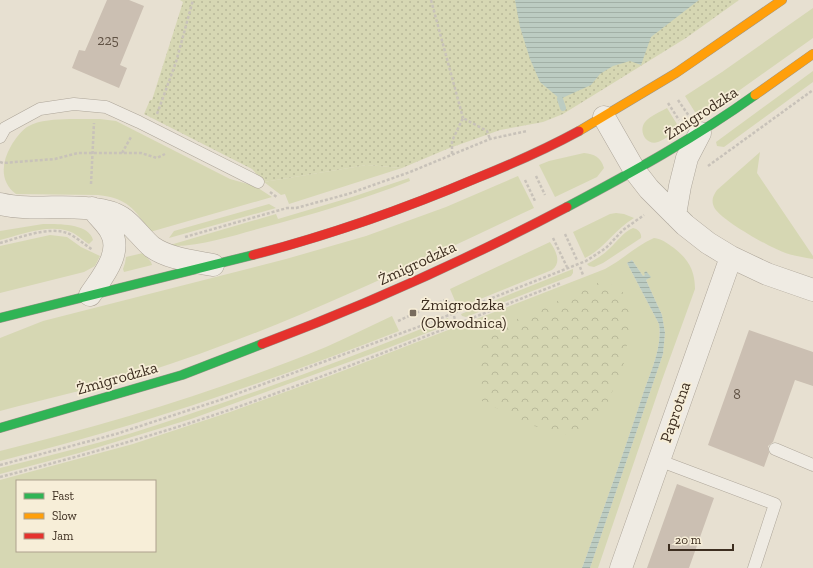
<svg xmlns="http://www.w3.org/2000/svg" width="813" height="568" viewBox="0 0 813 568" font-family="'Zilla Slab',serif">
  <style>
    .grass { fill: #d6d7b3; fill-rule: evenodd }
    .forest { fill: url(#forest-crowns) }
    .park { fill: url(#park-dots) }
    .water { fill: url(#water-rules) }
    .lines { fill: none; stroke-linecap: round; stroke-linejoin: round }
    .stream { stroke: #bcccc2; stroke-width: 6 }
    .building { fill: #cbbfb2 }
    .lane-casing { stroke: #ada599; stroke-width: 13 }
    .street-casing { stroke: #ada599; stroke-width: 23 }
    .fast-casing { stroke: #9c958a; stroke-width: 10 }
    .slow-casing { stroke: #9c958a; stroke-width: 10 }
    .jam-casing { stroke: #9c958a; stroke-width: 10 }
    .path { stroke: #c8c2b9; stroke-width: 2.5; stroke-dasharray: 3 2; stroke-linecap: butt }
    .lane { stroke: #efebe3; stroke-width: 12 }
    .street { stroke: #efebe3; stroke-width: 22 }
    .fast { stroke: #30b455; stroke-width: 9 }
    .slow { stroke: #ff9f0a; stroke-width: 9 }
    .jam { stroke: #e5322d; stroke-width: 9 }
    .poi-dot { fill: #786c5e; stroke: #f7eed8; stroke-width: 1.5 }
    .labels { text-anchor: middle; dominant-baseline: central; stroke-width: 3.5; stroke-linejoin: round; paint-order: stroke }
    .number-label { font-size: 14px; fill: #605244 }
    .street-label { font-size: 16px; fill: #3d2e20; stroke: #f7eed8 }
    .poi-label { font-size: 16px; fill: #3d2e20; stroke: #f7eed8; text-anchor: start }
  </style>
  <defs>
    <pattern id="forest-crowns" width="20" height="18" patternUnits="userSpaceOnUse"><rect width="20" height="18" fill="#d6d7b3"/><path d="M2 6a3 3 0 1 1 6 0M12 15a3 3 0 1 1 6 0" fill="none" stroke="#b9b99a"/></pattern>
    <pattern id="park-dots" width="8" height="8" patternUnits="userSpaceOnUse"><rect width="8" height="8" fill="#d6d7b3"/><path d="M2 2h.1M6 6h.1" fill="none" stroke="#b9b99a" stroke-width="1.8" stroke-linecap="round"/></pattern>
    <pattern id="water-rules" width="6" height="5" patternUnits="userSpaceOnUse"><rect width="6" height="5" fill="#bcccc2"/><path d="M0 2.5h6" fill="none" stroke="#a2b0a6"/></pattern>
  </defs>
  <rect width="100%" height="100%" fill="#e7e0d1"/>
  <path class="grass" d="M813,8v30l-90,64 -25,15 -13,-21 37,-24z
    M813,71v11l-89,65 -7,-1 -1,-4z
    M667,108l13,21c-7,4 -14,10 -22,13 -12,4 -20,-11 -13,-20 5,-6 15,-10 22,-14z
    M70,119h30l16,2 114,58 25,7 17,11 -122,35c-15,-23 -23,-34 -52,-37l-82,-1c-16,-12 -15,-31 -5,-48 4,-7 10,-15 16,-19 13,-8 29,-7 43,-8z
    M760,152l-3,21 56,83v3c-10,-2 -21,-3 -30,-7 -14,-5 -64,-33 -69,-45 -3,-7 -1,-11 3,-17z
    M584,153c10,1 17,4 20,15l-7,9 -42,20 -16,-32 10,-4z
    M367,165l35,3 -113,36 -4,-10 -4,1 -17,-13z
    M518,176l16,32c-128,60 -255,122 -391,165 -47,15 -95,25 -143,38v-73l43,-17 243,-62 80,-23 80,-29z
    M409,178l1,3c-49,19 -99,34 -149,47 -29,8 -57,17 -86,18l-5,-1 106,-31 2,5 74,-22z
    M269,204l7,4 -107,30 5,-7z
    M616,213l8,1 10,4c-19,11 -30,31 -49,40l-12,-26 37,-18z
    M43,224c14,0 46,-1 50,16l-4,4c-7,-4 -13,-11 -21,-13 -20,-7 -49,4 -68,9v-9z
    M633,228c5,1 9,5 8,10l-38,25 -9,4 -5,-1 -2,-2c8,-4 16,-9 22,-15 8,-7 14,-17 24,-21z
    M50,235l17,2 14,10 19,9 -5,10 -11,6 -84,21v-47z
    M654,238c8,1 13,5 20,10 14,11 21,22 21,41l-33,91 -64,188h-8l73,-214 2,-21 -3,-18 -16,-35 4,-3 -5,-2 -2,1 -11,-16 -5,3 32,61c4,24 -10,51 -17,73 -19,58 -39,114 -60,171h-582v-88l133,-36 97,-32 102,-37 273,-106c17,-9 31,-23 49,-31zM17,481h138v70h-138z
    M550,242c6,9 12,20 2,28l-94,38 -8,-19z
    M143,253l8,9 1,3 -28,7 -1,-3 2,-6 1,-6z
    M573,269v4l-2,3 -105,41 -4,-1 -1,-2z
    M392,316l7,15c-131,51 -263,96 -399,130v-10c111,-27 221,-61 326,-104 23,-10 44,-21 66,-31z
    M448,318l1,3 -4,5 -60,23 -194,70 -112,34 -79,21v-6c44,-11 88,-22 132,-35 106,-34 212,-72 316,-115z"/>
  <path class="forest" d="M604,280l20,13 7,26 -7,44 -21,51 -27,23 -42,-11 -52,-25 -2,-65z"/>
  <path class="park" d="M180,0h559l-53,38 -123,76 -20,8 -43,8 -53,19 -45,19 -35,-3 -103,17 -12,-13 -108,-55 6,-14h2l31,-98z"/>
  <path class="water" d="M515,0h184l-48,37 -10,28 -11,-4 -17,5 -13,8 -9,11 -31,14 -20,-17 -10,-23 -10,-32z
    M632,260l11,16 2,-1 -1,-2 2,-2 5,6 -5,3 16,35 3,18 -2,21 -73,214h-8c21,-57 41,-113 60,-171 7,-22 21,-49 17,-73l-32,-61z"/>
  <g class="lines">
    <path class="stream" d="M560,99l3,9"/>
  </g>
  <path class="building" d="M107,0h22l15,6 -24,59 7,3 -8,20 -47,-20 7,-18 6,1z
    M749,330l64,22v34l-18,-6 -22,62 -5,4 1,7 -5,14 -56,-22z
    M677,484l37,14 -25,70h-42z"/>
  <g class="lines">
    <defs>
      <path id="lane" d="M0,137l5,-9 35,-19 34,-5 32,3 33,15 119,60
        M775,449l38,16
        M658,460l117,44 -21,64"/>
      <path id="street" d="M604,117l31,54 14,18 36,36 23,18 23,14 36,17 46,16
        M0,204c33,8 68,-1 101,6 4,1 10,2 14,4 15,6 25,23 37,33 17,12 41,14 61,18
        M675,215l5,-29 7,-28 13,-25
        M90,295c12,-18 34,-43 20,-65 -5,-8 -13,-15 -18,-22
        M621,568l110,-311"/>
      <path id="fast" d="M567,207c64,-34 128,-69 188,-112
        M0,318l253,-63
        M0,428l182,-53 80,-31"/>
      <path id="slow" d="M755,95l58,-41
        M579,131l97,-58 106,-73"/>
      <path id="jam" d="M253,255c77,-20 151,-46 224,-77 35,-14 69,-29 102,-47
        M262,344c104,-39 206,-85 305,-137"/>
    </defs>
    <use href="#lane" class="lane-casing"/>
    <use href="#street" class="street-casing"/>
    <use href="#fast" class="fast-casing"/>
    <use href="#slow" class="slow-casing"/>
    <use href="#jam" class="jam-casing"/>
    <path class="path" d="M431,0l32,118
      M678,100l11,16
      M668,103l11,17
      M157,114l19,-52 17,-62
      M122,153l9,-16
      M452,154v-13l11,-23 24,13 3,8
      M0,162l3,1 52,-4 23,-6h63l16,5 8,-4
      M708,166l105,-76
      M536,176l9,19
      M525,180l10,21
      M91,184l3,-61
      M270,192l8,6
      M565,234l12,26
      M185,237l102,-29h9l52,-14 62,-22 80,-33 37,-8
      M553,238l14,29
      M0,243c19,-5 48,-17 67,-10 8,3 18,12 26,17
      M580,267l3,8
      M454,316l2,8
      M398,321l49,-22 5,11
      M0,465l116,-31 104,-34 206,-76 160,-63 20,-13 17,-18 21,-15
      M0,477c77,-20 153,-41 229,-67 112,-39 222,-84 332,-127"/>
    <use href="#lane" class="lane"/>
    <use href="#street" class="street"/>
    <use href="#fast" class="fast"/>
    <use href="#slow" class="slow"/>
    <use href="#jam" class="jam"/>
  </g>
  <rect class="poi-dot" x="409" y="309" width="8" height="8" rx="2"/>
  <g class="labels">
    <g class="number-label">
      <text x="108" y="40">225</text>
      <text x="737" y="394">8</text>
    </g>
    <g class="street-label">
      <text transform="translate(701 113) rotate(-33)">Żmigrodzka</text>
      <text transform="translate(417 263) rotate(-25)">Żmigrodzka</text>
      <text transform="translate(117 378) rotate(-16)">Żmigrodzka</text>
      <text transform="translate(675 412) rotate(-71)">Paprotna</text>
    </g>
    <g class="poi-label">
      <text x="421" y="304">Żmigrodzka<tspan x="421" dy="18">(Obwodnica)</tspan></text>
    </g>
  </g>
  <rect x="16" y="480" width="140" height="72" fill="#f7eed8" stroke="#ada18e"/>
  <rect x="24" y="493" width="20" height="6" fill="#30b455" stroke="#ada18e"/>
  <text x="52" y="500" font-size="12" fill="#3d2e20">Fast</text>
  <rect x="24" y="513" width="20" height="6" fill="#ff9f0a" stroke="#ada18e"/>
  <text x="52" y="520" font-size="12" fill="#3d2e20">Slow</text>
  <rect x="24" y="533" width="20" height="6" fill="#e5322d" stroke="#ada18e"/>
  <text x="52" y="540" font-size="12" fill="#3d2e20">Jam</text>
  <path d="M669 544v6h64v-6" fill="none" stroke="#3d2e20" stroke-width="2"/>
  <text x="675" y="544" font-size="12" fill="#3d2e20" stroke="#f7eed8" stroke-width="3" paint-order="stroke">20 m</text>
</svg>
